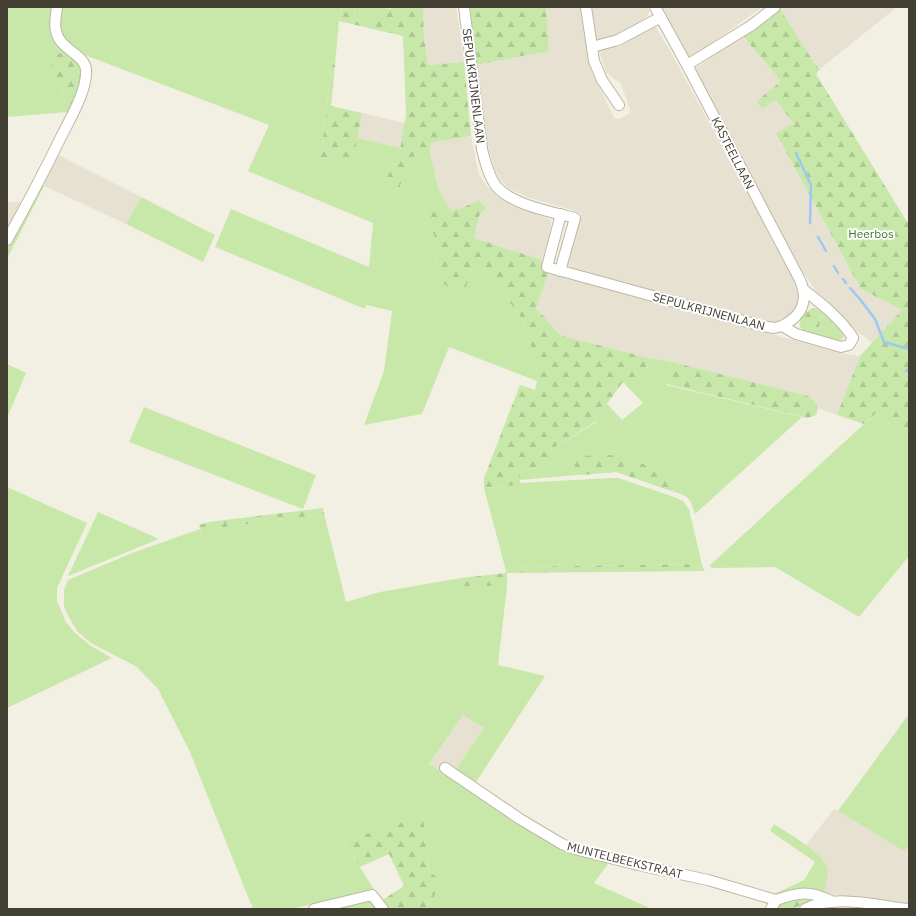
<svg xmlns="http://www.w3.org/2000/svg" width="916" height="916" viewBox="0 0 916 916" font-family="'IBM Plex Sans',sans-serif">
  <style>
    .residential { fill: #e6e1d1 }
    .green { fill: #c8e8aa }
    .forest { fill: url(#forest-firs) }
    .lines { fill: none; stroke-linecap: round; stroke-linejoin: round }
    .stream { stroke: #9cc9f2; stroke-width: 2.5 }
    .street-casing { stroke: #beb7a5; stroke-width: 12 }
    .street { stroke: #fff; stroke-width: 10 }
    .labels { text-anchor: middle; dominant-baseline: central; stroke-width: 4; stroke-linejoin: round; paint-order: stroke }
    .street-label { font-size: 12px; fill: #443f33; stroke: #fff }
    .park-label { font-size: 12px; fill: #3f7725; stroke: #fff }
  </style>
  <defs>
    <pattern id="forest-firs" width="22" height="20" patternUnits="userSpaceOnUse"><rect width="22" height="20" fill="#c8e8aa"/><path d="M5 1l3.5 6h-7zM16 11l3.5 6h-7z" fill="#adc893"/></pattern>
  </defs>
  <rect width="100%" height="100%" fill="#f2efe3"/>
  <path class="residential" d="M423,7h33l8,55 -36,3 -4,-28z
    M546,7h36l10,65 22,46 5,1 10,-5 1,-5 -9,-25 -15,-12 -6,-18 2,-6 17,-1 36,-21 14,23 129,238 3,9 -2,8 -6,9 -9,6 -9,4 -199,-52 -8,-6 1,-14 13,-38 -55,-16 -19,-9 -8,-9 -5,-9 -9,-31 -10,-74 73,-14z
    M591,7h56l2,4 -1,4 -4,6 -43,20h-4z
    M660,7h102l-74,53z
    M782,7h115l-77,62 -5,-5 -35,-55z
    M742,35l39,46 -24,21 19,-2 17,23 -17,12 85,154 41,21 -29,33 -33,-24 -18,-19 -21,-31 -8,-12 -99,-187z
    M362,113l43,10 -4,25 -44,-10z
    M471,136l7,36 7,12 13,13 13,7 40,16 -1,12 -8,28 -68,-22 5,-22 -1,-16 -16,8 -11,2 -12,-19 -9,-38 1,-10z
    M56,154l85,43 -15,27 -86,-40z
    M7,202h16l-16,33z
    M548,273l296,81 16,2 -23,59 -19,-7 -4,-7 -7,-5 -135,-34 -23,-4 -86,-22 -9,-6 -13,-17 -5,-4z
    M463,715l21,13 -30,44 -11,-7 -3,6 -11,-7z
    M834,809l70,41 5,-5v59l-32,-5 -36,-3 -17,-4 3,-19 -1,-7 -20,-21z"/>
  <path class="green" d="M7,7h46c-4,23 -5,30 13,46l-10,33c7,3 8,5 8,13l9,3 -5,10 -61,5z
    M58,7h284l-3,14 -4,44 -14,-5 -1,7 11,3 -10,87 31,9 5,-28 44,10 -3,13 -15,23 21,-8 5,-17 11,-6h10l9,38 12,19 -6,1 -12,-7 -9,6 14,35 -2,23 33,12 3,-13 22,15 27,35 16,48 1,11 -1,5 -88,-34 -27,67 -58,11 20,-54 8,-60 -26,-6 -1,4 -150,-62 16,-38 138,58 4,-44 -125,-52 21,-46 -192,-73 -19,-20z
    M355,7h21l-4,16 -18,-4z
    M40,184l4,2 -37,73v-10l2,-4z
    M141,197l74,38 -12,27 -77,-38z
    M824,314l21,20 -2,4 -4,3 -24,-6c3,-4 5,-11 5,-16z
    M649,358l23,4 -6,23 136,32 -107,97c-5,-17 -7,-18 -24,-23h3l-52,-35h-45l-2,17 2,2 -57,5v-8l35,-10 -5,-12 47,-28 -5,-8 15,-10 15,16 21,-17 -19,-20 12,-2 10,-6z
    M7,364l19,9 -19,45z
    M144,407l172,68 -13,34 -174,-67z
    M875,414l34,22v120l-50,61 -84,-50 -62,1 -4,-2z
    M611,478h7l59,20 6,3 6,8 13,56 3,6h-6l-1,-7 -193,3 -21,-79 36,-3v-2z
    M7,487l80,36 -30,65v13l9,21 8,10 17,14 21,12 -105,50z
    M98,512l61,27 -91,37z
    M324,514l22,88 34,-10 81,-14 1,8h45l-9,79 47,11 -71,109 -20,-13 30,-44 -21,-13 -34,49 131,82 50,15 -16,22 58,26h-226l18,-28 -15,-9 -6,-55 -80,24 31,48 -82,20h-39l-63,-157 -32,-63 -21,-22 -46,-24 -13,-11 -10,-16 -4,-10v-16l4,-10 64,-27 68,-24 3,8 5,-8z
    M909,714v131l-5,6 -66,-40z
    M774,824c14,9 47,28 53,43 2,8 -1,18 -3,25l-16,-4 -36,7 32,-15 11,-18 -45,-31z
    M369,897l12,12h-60z"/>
  <path class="forest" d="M342,7h13l-1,12 18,4 4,-16 15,2v-2h32l1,30 4,28 36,-3 7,74 -40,7 -1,10h-10l-11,6 -5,17 -6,15 -16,-7 16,-23 8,-46 -3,-79 -64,-15z
    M470,7h76l3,44 -73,14z
    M780,9l35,55 5,5 -4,5 93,151v211l-34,-22 -11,10 -27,-9 23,-59 42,-46 -41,-21 -85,-155 17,-11 -17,-23 -14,9 -5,-8 24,-20 -39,-46z
    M66,53l12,10 2,6 1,8 -8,25 -3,1 -5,-1c-2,-5 -1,-1 -1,-7 0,-7 -7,-8 -13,-12v-28z
    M321,60l14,5 -4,41 31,7 -10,54 -31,-10 10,-87 -12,-3z
    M479,200l7,8 -7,8 -5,22 68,22 2,7 4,6 -12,36c11,8 15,21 27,27l86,22 -3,17 -3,6 -21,2 -15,21 -15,10 5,7 -47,29 5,12 -35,10v13l-36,3v-10l36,-93 15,5 3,-14 -1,-11 -16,-48 -27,-35 -22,-15 -3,13 -5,10h-11l-12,-8 -5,-14 2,-23 -14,-35 9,-6 12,7 17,-3z
    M813,308h3l8,6 -4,5c0,5 -2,12 -5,16 -4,-1 -9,-2 -12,-5 -9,-7 3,-19 10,-22z
    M672,362l136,34 6,5 4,7 -2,7 -8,3 -142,-34z
    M614,455c23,2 43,17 62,29v5l-5,2 -55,-19 -34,3h-5l-2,-2 -1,-10 2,-7z
    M323,508l1,6 -115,15 1,7 -7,1 -4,-12 10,-3z
    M698,564l1,7 -192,2v13h-46v-8l45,-5 -1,-6z
    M423,816l6,56 15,9 -18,28h-38l-7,-8 23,-15 -15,-32 -29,13 -17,-26z
    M796,897l26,2 -12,2 -17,8h-19l3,-5z"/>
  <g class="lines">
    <path class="stream" d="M796,153l15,32 -1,38
      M818,237l8,14
      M834,266l4,7
      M843,279l3,4
      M850,288l8,9
      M859,298l16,21 9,23 25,7
      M906,371l3,-2"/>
    <defs>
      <path id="street" d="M464,7l18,142c3,12 6,26 14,37 16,19 56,26 79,32l-15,53
        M586,7l8,54 8,19 17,25
        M655,7l32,58 113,215c9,21 2,36 -18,46
        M592,47l26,-7 43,-23
        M687,65l65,-40 23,-18
        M561,214l-14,53 215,59 12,2 8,-2 14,8 45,13 8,-2 4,-7c-12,-19 -31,-34 -49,-48
        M7,240c19,-34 37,-68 54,-103 9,-18 27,-48 25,-68 -2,-15 -27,-20 -30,-38 -2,-7 0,-16 1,-24
        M445,768l75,51 42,25 13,5 63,16 70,15 68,20
        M314,909l58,-14 11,14
        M771,909l5,-9c23,-8 34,-10 57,2
        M805,909c31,-15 70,-4 102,0"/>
    </defs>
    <use href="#street" class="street-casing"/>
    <use href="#street" class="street"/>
  </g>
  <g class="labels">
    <g class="street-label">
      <text transform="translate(474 86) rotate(83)">SEPULKRIJNENLAAN</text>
      <text transform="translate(733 153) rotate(63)">KASTEELLAAN</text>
      <text transform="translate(709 311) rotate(15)">SEPULKRIJNENLAAN</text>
      <text transform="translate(625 860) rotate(14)">MUNTELBEEKSTRAAT</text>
    </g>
    <g class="park-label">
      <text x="871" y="233">Heerbos</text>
    </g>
  </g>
  <rect width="916" height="916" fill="none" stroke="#443f33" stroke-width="16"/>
</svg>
